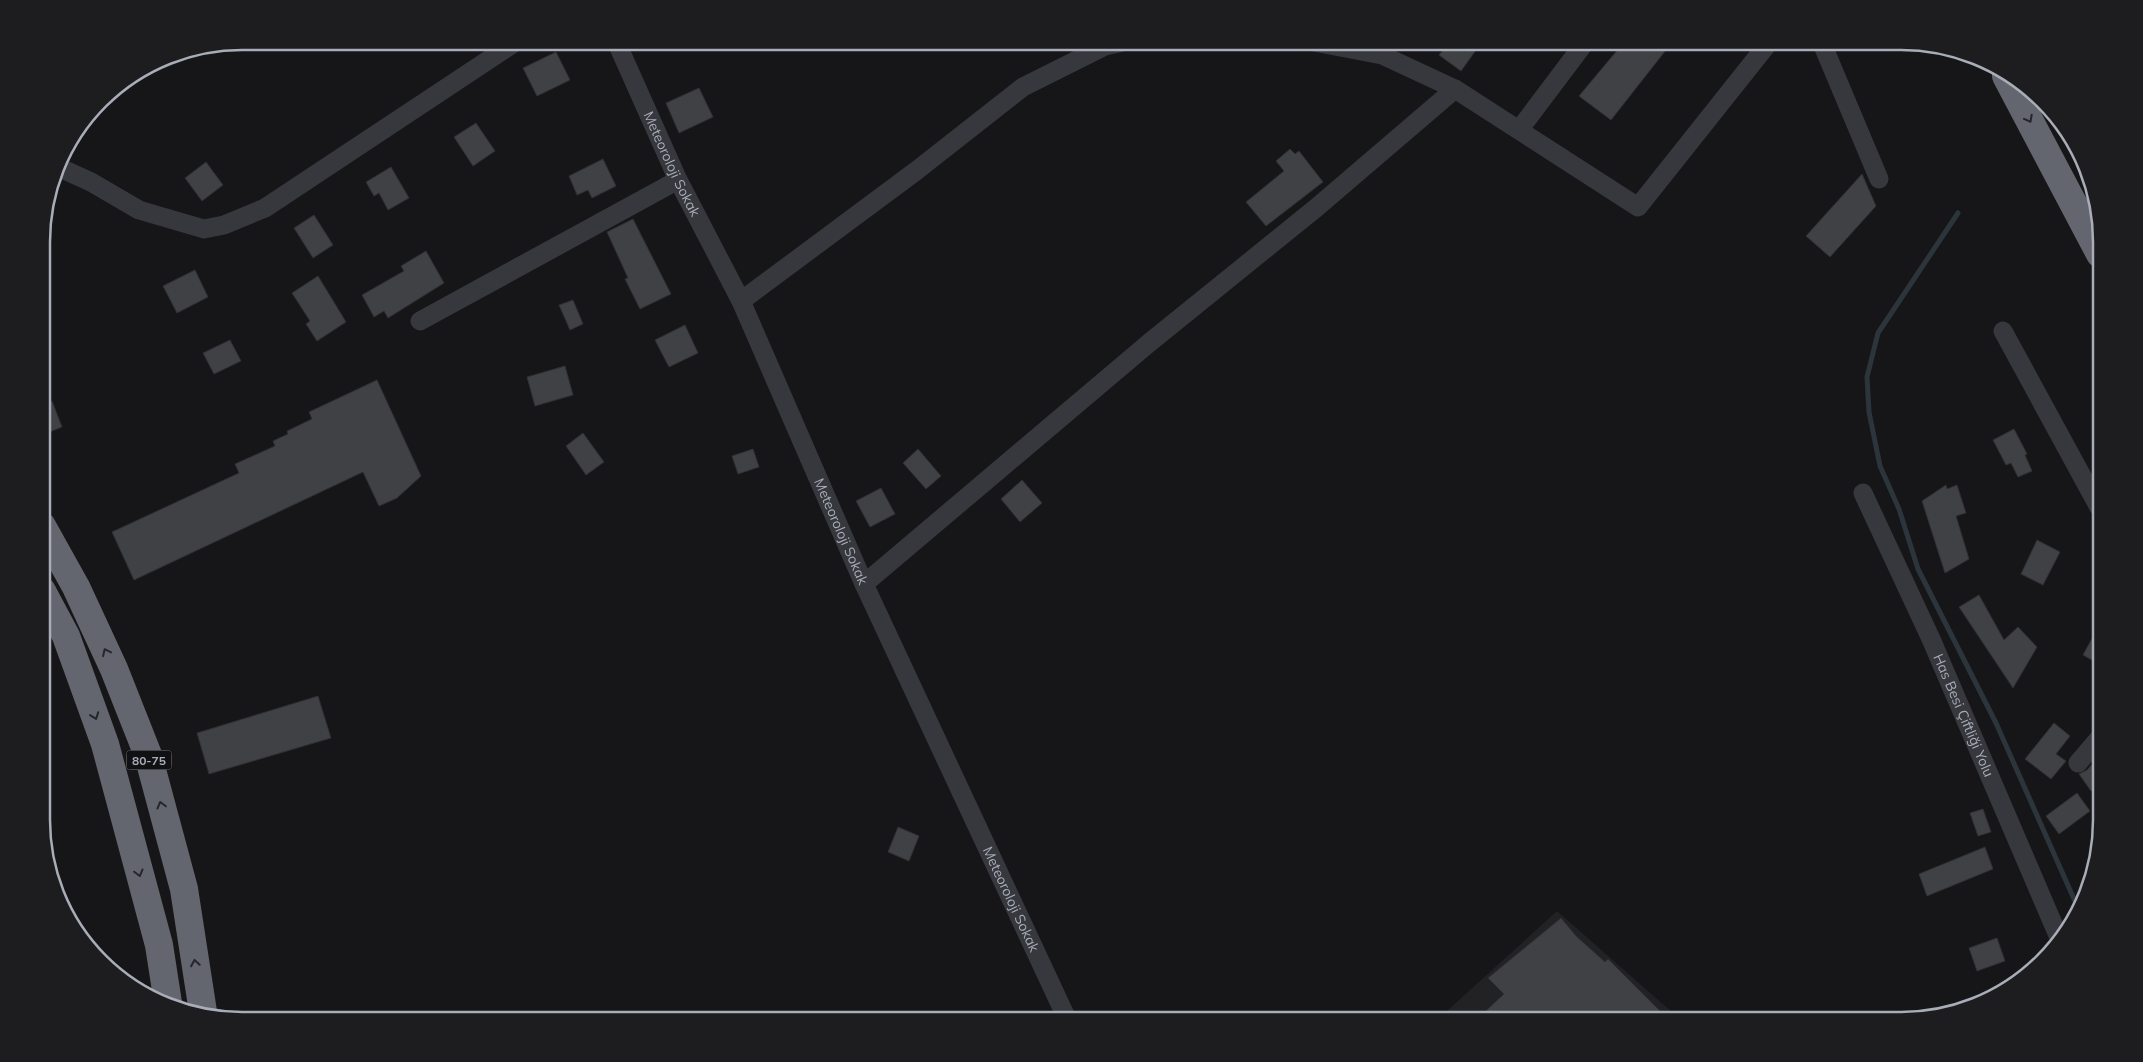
<svg xmlns="http://www.w3.org/2000/svg" width="2143" height="1062" viewBox="0 0 2143 1062" font-family="Mulish,sans-serif">
  <style>
    .built { fill: #222225 }
    .lines { fill: none; stroke-linecap: round; stroke-linejoin: round }
    .stream { stroke: #2c353c; stroke-width: 5 }
    .building { fill: #404145; stroke: #303034 }
    .street { stroke: #37383d; stroke-width: 19 }
    .highway { stroke: #63666e; stroke-width: 28 }
    .oneway { stroke: #26262a }
    .labels { text-anchor: middle; dominant-baseline: central; stroke-width: 4; stroke-linejoin: round; paint-order: stroke }
    .shield { fill: #111113; stroke: #7b7e86; stroke-width: 1 }
    .shield-label { font-size: 12px; font-weight: bold; fill: #a8adb8 }
    .street-label { font-size: 14px; fill: #a8adb8; stroke: #111113 }
    .rim { fill: none; stroke: #a8adb8; stroke-width: 2.5 }
  </style>
  <rect width="100%" height="100%" fill="#161618"/>
  <path class="built" d="M1557,911l124,109h-244z"/>
  <g class="lines">
    <path class="stream" d="M1958,213l-80,120 -11,44 2,35 11,54 19,43 19,60 78,154 78,176 6,10"/>
  </g>
  <path class="building" d="M1450,41h15l11,9 -15,21 -22,-16z
    M1625,41h48l-62,79 -32,-24z
    M556,52l14,28 -33,16 -14,-28z
    M699,88l14,29 -34,16 -13,-30z
    M476,123l19,28 -22,15 -19,-29z
    M1290,149l5,5 4,-3 24,31 -57,44 -20,-24 38,-31 -8,-10z
    M603,159l13,27 -24,12 -4,-8 -11,5 -8,-19z
    M206,162l17,23 -21,16 -17,-23z
    M391,167l18,31 -21,12 -9,-17 -5,3 -8,-14z
    M1862,174l14,32 -46,51 -24,-21z
    M314,215l19,30 -20,13 -19,-30z
    M633,219l38,75 -31,15 -15,-30 3,-1 -21,-46z
    M426,251l18,32 -56,35 -4,-7 -10,6 -12,-22 42,-24 -3,-5z
    M195,270l13,27 -31,16 -14,-27z
    M318,276l28,46 -29,19 -11,-17 4,-3 -18,-28z
    M573,300l10,24 -13,6 -11,-25z
    M685,325l13,28 -29,14 -14,-27z
    M230,340l11,21 -27,13 -11,-21z
    M565,366l8,29 -38,11 -8,-29z
    M377,380l44,96 -24,22 -18,8 -16,-34 -229,108 -22,-48 127,-59 -4,-9 40,-18 -2,-5 15,-7 -1,-3 25,-12 -3,-7z
    M52,401l10,26 -20,8v-30z
    M2014,429l13,25 -2,1 7,16 -14,6 -7,-14 -5,2 -13,-25z
    M583,433l21,29 -18,13 -20,-29z
    M753,449l6,18 -21,7 -6,-18z
    M918,449l23,27 -15,13 -23,-26z
    M1022,480l20,23 -22,19 -19,-23z
    M1946,485l1,4 10,-4 9,28 -10,3 13,43 -24,14 -23,-72z
    M881,488l14,26 -25,13 -14,-26z
    M2037,540l23,12 -17,33 -22,-11z
    M1979,595l25,45 14,-13 19,20 -24,41 -54,-81z
    M2101,622v43l-18,-10z
    M318,696l13,42 -122,36 -12,-41z
    M2054,723l16,13 -14,18 10,7 -15,18 -26,-20z
    M2102,753v30l-11,8 -12,-17 8,-4z
    M2077,793l13,18 -31,23 -13,-18z
    M1983,809l8,23 -13,4 -8,-23z
    M898,827l21,9 -10,25 -21,-9z
    M1985,847l8,22 -66,27 -8,-22z
    M1561,918l15,18 29,26 3,-3 61,61h-193l28,-26 -16,-16z
    M1997,938l8,23 -28,10 -8,-23z"/>
  <g class="lines">
    <g class="street">
      <path id="s1" d="M616,41l62,139 63,121 123,283 204,437"/>
      <path d="M1309,41l73,14 73,34 183,118 132,-166"/>
      <path d="M1821,41l58,138"/>
      <path d="M1519,130l67,-89"/>
      <path d="M58,167l33,15 48,28 65,19 20,-4 41,-17 252,-167"/>
      <path d="M741,301l175,-130 107,-84 82,-41 22,-5"/>
      <path d="M420,321l258,-141"/>
      <path d="M2003,331l98,180"/>
      <path id="s2" d="M1863,493l68,146 129,301"/>
      <path d="M864,584l285,-241 167,-135 139,-119"/>
      <path d="M2078,763l24,-28"/>
    </g>
    <path class="highway" d="M2006,76l94,178
      M42,526l34,61 38,82 34,86 36,134 19,123
      M42,591l24,45 39,108 54,201 9,58"/>
  </g>
  <defs><path id="oneway-chevron" d="M-2-3.5L2.5 0L-2 3.5" fill="none" stroke-width="1.6" stroke-linecap="round" stroke-linejoin="round" transform="scale(1.25)"/></defs>
  <g class="oneway">
    <use href="#oneway-chevron" transform="translate(2029 119) rotate(62)"/>
    <use href="#oneway-chevron" transform="translate(106 652) rotate(-115)"/>
    <use href="#oneway-chevron" transform="translate(95 716) rotate(70)"/>
    <use href="#oneway-chevron" transform="translate(161 805) rotate(-105)"/>
    <use href="#oneway-chevron" transform="translate(139 873) rotate(75)"/>
    <use href="#oneway-chevron" transform="translate(195 963) rotate(-99)"/>
  </g>
  <g class="labels">
    <rect class="shield" x="126.5" y="750.5" width="45" height="19" rx="4"/>
    <g class="shield-label">
      <text x="149" y="760">80-75</text>
    </g>
    <g class="street-label">
      <text stroke="none"><textPath href="#s1" startOffset="135">Meteoroloji Sokak</textPath></text>
      <text stroke="none"><textPath href="#s1" startOffset="540">Meteoroloji Sokak</textPath></text>
      <text stroke="none"><textPath href="#s2" startOffset="244">Has Besi Çiftliği Yolu</textPath></text>
      <text stroke="none"><textPath href="#s1" startOffset="945">Meteoroloji Sokak</textPath></text>
    </g>
  </g>
  <path d="M0 0H2143V1062H0ZM242 50H1901A192 192 0 0 1 2093 242V820A192 192 0 0 1 1901 1012H242A192 192 0 0 1 50 820V242A192 192 0 0 1 242 50Z" fill="#1d1d20" fill-rule="evenodd"/>
  <path class="rim" d="M242 50H1901A192 192 0 0 1 2093 242V820A192 192 0 0 1 1901 1012H242A192 192 0 0 1 50 820V242A192 192 0 0 1 242 50Z"/>
</svg>
